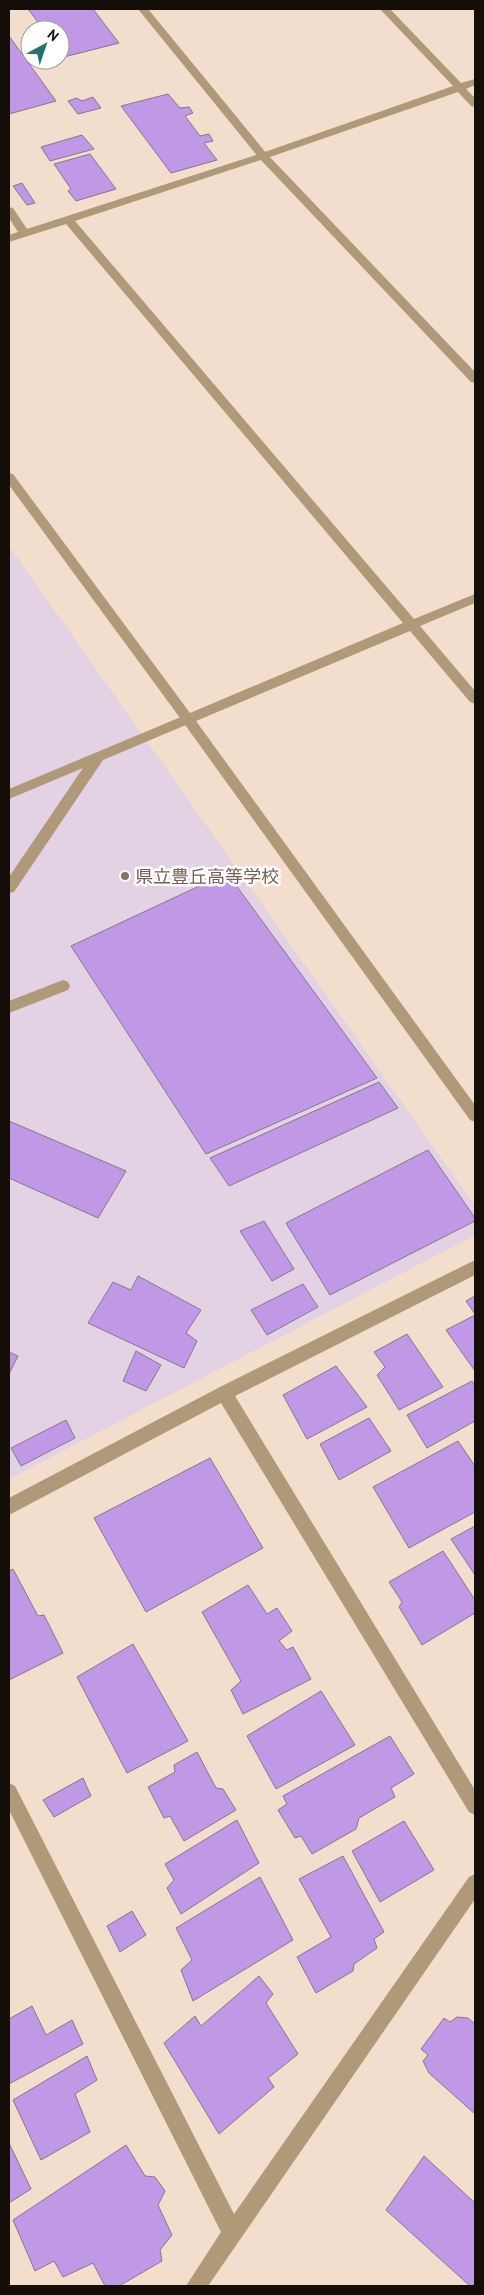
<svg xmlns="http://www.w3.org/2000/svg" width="484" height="2295" viewBox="0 0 484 2295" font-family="'PT Sans','Noto Sans JP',sans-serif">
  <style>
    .education { fill: #e2d2e4 }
    .building { fill: #c198e5; stroke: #83788d }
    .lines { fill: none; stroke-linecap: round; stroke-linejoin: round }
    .service { fill: #af9978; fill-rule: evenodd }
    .minor { fill: #af9978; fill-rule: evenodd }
    .tertiary { fill: #af9978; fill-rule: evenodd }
    .education-dot { fill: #8d6e63; stroke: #fff; stroke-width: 2 }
    .labels { text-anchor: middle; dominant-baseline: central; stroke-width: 5; stroke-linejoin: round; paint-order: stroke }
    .education-label { font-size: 18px; fill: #785e54; stroke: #fff; text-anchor: start }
  </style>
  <rect width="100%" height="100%" fill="#f3ddcc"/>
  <path class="education" d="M9,546l466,660v29l-466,244z"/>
  <path class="building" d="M28,9h65l26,34 -55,14 -4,-5v-22h-16z
    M9,36l47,65 -47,13z
    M168,94l12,14 9,-1 4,6 -8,3 15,20 9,-2 4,7 -9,2 13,17 -46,13 -50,-67z
    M93,97l8,11 -23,6 -10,-13 9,-3 5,3z
    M82,135l12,14 -44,12 -9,-14z
    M90,154l26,35 -40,12 -8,-10 3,-2 -17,-25z
    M22,183l13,20 -8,2 -14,-19z
    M227,873l150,205 -171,76 -135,-208z
    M379,1082l19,26 -169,78 -19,-28z
    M9,1121l117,50 -28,47 -89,-40z
    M428,1150l47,68v3l-145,74 -44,-72z
    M264,1221l30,48 -22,12 -32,-50z
    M138,1276l63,34 -15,23 11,8 -13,27 -96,-45 25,-41 18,8z
    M303,1284l15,23 -51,28 -16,-25z
    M475,1296v18l-9,-13z
    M475,1315v56l-29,-41z
    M407,1334l36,53 -44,23 -22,-35 8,-8 -11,-15z
    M136,1351l25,14 -15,26 -23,-10z
    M9,1352l9,4 -9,18z
    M336,1366l31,41 -60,32 -24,-44z
    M472,1381l3,5v35l-48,27 -20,-33z
    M369,1418l22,33 -52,29 -19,-36z
    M66,1420l9,18 -54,28 -10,-18z
    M458,1441l17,25v46l-66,36 -36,-61z
    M210,1458l53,90 -117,64 -52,-94z
    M475,1526v49l-24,-36z
    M443,1551l32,49v13l-53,32 -23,-38 3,-5 -13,-20z
    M13,1569l25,47 6,-1 19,38 -54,27v-109z
    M248,1585l19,29 10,-6 15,23 -13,10 8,9 6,-3 18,32 -68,35 -12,-24 10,-9 -39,-69z
    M133,1644l55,97 -61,32 -50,-96z
    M321,1691l34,54 -79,44 -29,-53z
    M390,1736l24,38 -23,14 4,9 -36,21 -3,11 -44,25 -11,-18 -6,2 -17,-28 9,-6 -4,-8z
    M197,1752l19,36 7,1 13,21 -52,31 -14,-25 -6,2 -16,-31 27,-15 -1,-7z
    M83,1778l8,18 -37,21 -11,-17z
    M237,1820l22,43 -78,51 -14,-26 7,-8 -9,-16z
    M404,1821l30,49 -54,32 -28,-51z
    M343,1856l41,76 -10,7 3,9 -23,16 -1,7 -37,22 -19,-36 34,-20 -32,-58z
    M260,1877l33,63 -100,61 -12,-31 11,-10 -16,-32z
    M132,1911l14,24 -26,17 -13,-26z
    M259,1976l14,18 -7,9 32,51 -30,24 6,9 -55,47 -55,-91 31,-27 6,10z
    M32,2006l14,29 26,-15 11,24 -74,40v-65z
    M457,2017l11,1 7,6v90l-46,-41 -6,-12 5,-6 -7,-6 23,-31 6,4z
    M87,2056l10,24 -22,14 15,38 -49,28 -28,-60z
    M9,2143l22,46 -22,14z
    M126,2145l19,31 10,1 10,14 -7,14 14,30 -12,15 2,11 -43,25h-14l-12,-23 -30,14 -9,-16 -19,10 -22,-51z
    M424,2156l51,47v80l-2,3h-3l-84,-76z"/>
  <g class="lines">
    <path class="service" d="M188,714l5,2 2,3 -2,3 -90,38 -89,132 -5,1v-16l74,-109 -74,31v-10z
      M63,980l5,2 2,4 -2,4 -59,23v-12z"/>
    <path class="minor" d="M380,9h10l71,74 14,-4v6l-9,4 9,9v9l-4,-1 -13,-14 -191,66 -192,63 339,398 61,-25v9l-55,23 55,65v13l-5,-2 -60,-71 -214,90 279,384v17l-5,-2 -287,-398 -174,-237v-12l4,1 177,239 213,-90 -337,-399 -57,18v-7l9,-3 -9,-14v-11l4,1 14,21 232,-75 194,-68z
      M475,1260v15l-240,121 240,394v25l-6,-3 -248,-409 -212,112v-17l209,-110z
      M9,1783l6,3 219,428 235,-337 6,-3v25l-267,387h-22l35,-54 -212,-422z"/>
    <path class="tertiary" d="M138,9h10l119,145 208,218v11l-4,-1 -212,-224z"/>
  </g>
  <circle class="education-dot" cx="125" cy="876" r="5"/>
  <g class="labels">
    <g class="education-label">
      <text x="135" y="876">県立豊丘高等学校</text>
    </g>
  </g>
  <rect width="484" height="2295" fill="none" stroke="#150e08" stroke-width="20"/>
  <g transform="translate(45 45) rotate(40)"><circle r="24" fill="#ffffff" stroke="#a19f9c"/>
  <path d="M0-4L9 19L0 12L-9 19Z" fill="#28726e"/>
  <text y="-8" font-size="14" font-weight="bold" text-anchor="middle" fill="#150e08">N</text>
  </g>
</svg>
